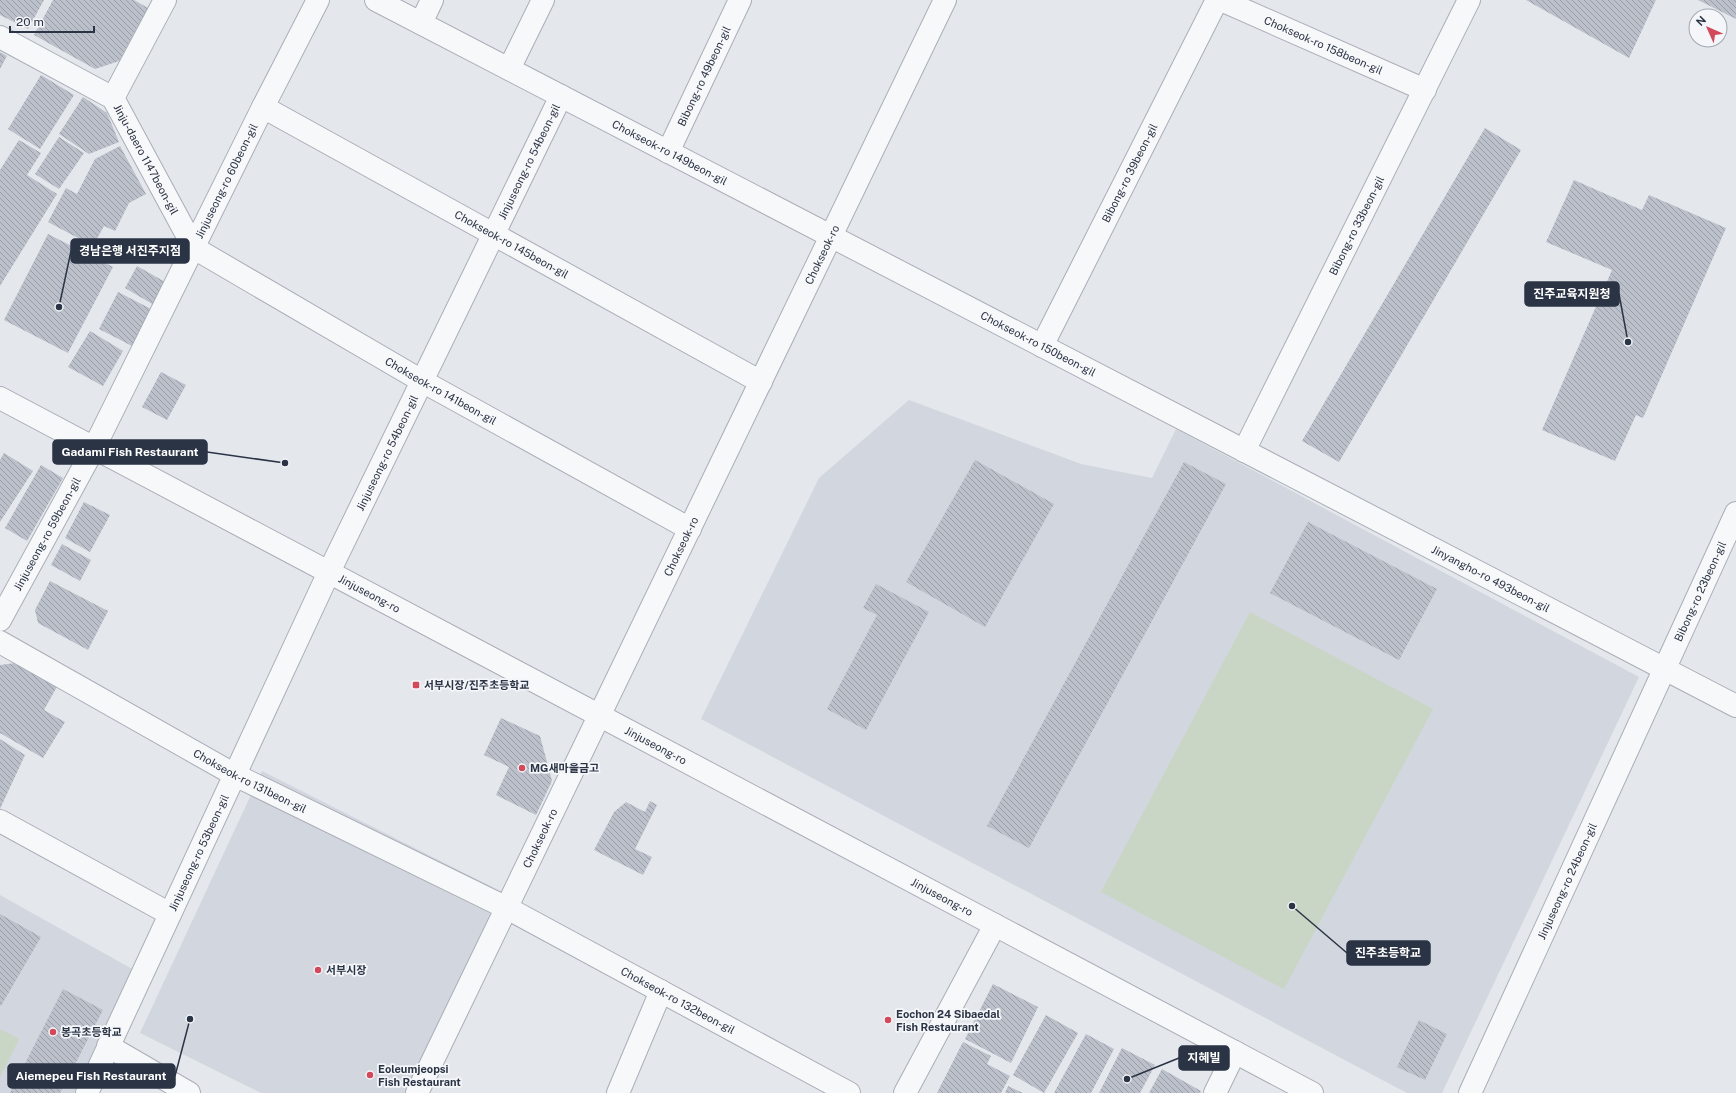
<svg xmlns="http://www.w3.org/2000/svg" width="1736" height="1093" viewBox="0 0 1736 1093" font-family="'Public Sans','Noto Sans KR',sans-serif">
  <style>
    .built { fill: #d2d6de }
    .green { fill: #c9d6c5 }
    .building { fill: url(#building-back-hatch) }
    .lines { fill: none; stroke-linecap: round; stroke-linejoin: round }
    .minor-casing { stroke: #a9aeb7; stroke-width: 24 }
    .minor { stroke: #f7f8fa; stroke-width: 22 }
    .poi-dot { fill: #d1495b; stroke: #f4f6f9; stroke-width: 1.5 }
    .labels { text-anchor: middle; dominant-baseline: central; stroke-width: 3.5; stroke-linejoin: round; paint-order: stroke }
    .street-label { font-size: 11px; fill: #2b3445; stroke: #f4f6f9 }
    .poi-label { font-size: 11px; font-weight: bold; fill: #2b3445; stroke: #f4f6f9; text-anchor: start }
    .leader { fill: none; stroke: #2b3445; stroke-width: 1.5 }
    .callout-dot { fill: #2b3445; stroke: #f4f6f9; stroke-width: 1.5 }
    .callout { fill: #2b3445; stroke: #2b3445; stroke-width: 1.5 }
    .callout-label { font-size: 12px; text-anchor: middle; font-weight: bold; fill: #fff }
  </style>
  <defs>
    <pattern id="building-back-hatch" width="6" height="6" patternUnits="userSpaceOnUse"><rect width="6" height="6" fill="#bbc0ca"/><path d="M-1 5l2 2M0 0l6 6M5-1l2 2" fill="none" stroke="#989da6"/></pattern>
  </defs>
  <rect width="100%" height="100%" fill="#e4e7ec"/>
  <path class="built" d="M909,400l172,64 71,14 24,-49 463,248 -197,416h-35l-706,-374 118,-241z
    M262,771l230,116 5,20 -89,186h-147l-121,-60z
    M0,895l134,75 -58,123h-76z"/>
  <path class="green" d="M1250,612l183,97 -149,280 -183,-97z
    M0,1029l19,10 -19,38z"/>
  <path class="building" d="M0,0h44l-16,29 -28,-14z
    M53,0h81l14,8 -29,53 -24,8 -61,-34z
    M1526,0h130l-27,58z
    M1698,0h38v19z
    M0,52l7,4 -7,13z
    M41,75l33,20 -34,54 -32,-20z
    M83,97l24,16 12,29 -30,12 -30,-20z
    M1485,128l36,22 -182,312 -37,-21z
    M59,137l25,16 -25,36 -24,-15z
    M19,140l22,13 -14,22 30,19 -57,92v-116z
    M120,146l26,48 -17,9 -14,28 -11,-5 -11,20 -45,-24 18,-34 11,6 18,-35z
    M1574,180l68,30 7,-15 77,33 -83,190 -7,-3 -21,46 -73,-31 70,-160 -66,-28z
    M48,234l65,33 -45,86 -64,-33z
    M137,266l30,17 -13,22 -29,-17z
    M118,292l35,18 -19,37 -35,-18z
    M90,331l33,20 -20,35 -35,-19z
    M161,372l25,13 -19,35 -25,-13z
    M4,453l29,18 -33,51v-62z
    M975,460l79,44 -69,123 -79,-45z
    M1184,462l42,22 -197,364 -42,-22z
    M41,465l22,13 -36,63 -22,-13z
    M84,502l26,13 -20,37 -25,-14z
    M1308,522l129,67 -38,71 -129,-67z
    M62,544l29,16 -11,21 -29,-16z
    M50,581l58,30 -20,39 -50,-27 -3,-13z
    M876,584l53,28 -63,118 -39,-21 50,-94 -14,-7z
    M23,662l36,21 -15,27 21,12 -22,36 -43,-25v-68z
    M501,718l39,18 12,45 -16,34 -40,-20 13,-28 -25,-12z
    M0,739l25,16 -25,54z
    M650,801l7,4 -22,44 17,8 -9,18 -49,-25 20,-38 12,-10 19,10z
    M0,914l41,23 -40,69 -1,-1z
    M993,984l45,23 -27,56 -46,-24z
    M63,989l40,21 -43,83h-50z
    M1046,1015l32,18 -34,60 -31,-18z
    M1419,1020l28,14 -22,46 -28,-13z
    M1086,1034l28,15 -23,44h-37z
    M963,1042l28,14 -4,8 23,12 -9,17h-64z
    M1122,1048l33,17 -15,28h-41z
    M1162,1069l39,22 -1,2h-51z
    M1008,1086l15,7h-18z"/>
  <g class="lines">
    <defs>
      <g id="minor">
        <path id="s1" d="M376,0l1360,706"/>
        <path id="s2" d="M1221,0l204,90"/>
        <path d="M421,23l11,-23"/>
        <path id="s3" d="M0,37l113,61 81,150 228,133 268,148"/>
        <path d="M509,69l34,-69"/>
        <path d="M113,98l52,-98"/>
        <path id="s4" d="M263,107l498,275"/>
        <path id="s5" d="M668,152l72,-152"/>
        <path id="s6" d="M1042,346l175,-346"/>
        <path id="s7" d="M0,398l1312,695"/>
        <path id="s8" d="M1244,451l225,-451"/>
        <path id="s9" d="M0,620l94,-172 169,-341 55,-107"/>
        <path id="s10" d="M0,642l235,133 272,133 342,185"/>
        <path d="M0,821l170,93"/>
        <path d="M108,1046l81,47"/>
        <path id="s11" d="M87,1093l242,-521 232,-476"/>
        <path id="s12" d="M417,1093l528,-1093"/>
        <path d="M618,1093l43,-102"/>
        <path d="M905,1093l90,-168"/>
        <path d="M1215,1093l20,-41"/>
        <path id="s13" d="M1470,1093l266,-580"/>
      </g>
    </defs>
    <use href="#minor" class="minor-casing"/>
    <use href="#minor" class="minor"/>
  </g>
  <g class="poi-dot">
    <rect x="412" y="681" width="8" height="8" rx="2"/>
    <circle cx="522" cy="768" r="4"/>
    <circle cx="318" cy="970" r="4"/>
    <circle cx="888" cy="1020" r="4"/>
    <circle cx="53" cy="1032" r="4"/>
    <circle cx="370" cy="1075" r="4"/>
  </g>
  <g class="labels">
    <g class="street-label">
      <text stroke="none"><textPath href="#s2" startOffset="112">Chokseok-ro 158beon-gil</textPath></text>
      <text stroke="none"><textPath href="#s5" startOffset="84">Bibong-ro 49beon-gil</textPath></text>
      <text stroke="none"><textPath href="#s1" startOffset="331">Chokseok-ro 149beon-gil</textPath></text>
      <text stroke="none"><textPath href="#s3" startOffset="198">Jinju-daero 1147beon-gil</textPath></text>
      <text stroke="none"><textPath href="#s11" startOffset="1031">Jinjuseong-ro 54beon-gil</textPath></text>
      <text stroke="none"><textPath href="#s6" startOffset="194">Bibong-ro 39beon-gil</textPath></text>
      <text stroke="none"><textPath href="#s9" startOffset="494">Jinjuseong-ro 60beon-gil</textPath></text>
      <text stroke="none"><textPath href="#s8" startOffset="252">Bibong-ro 33beon-gil</textPath></text>
      <text stroke="none"><textPath href="#s4" startOffset="284">Chokseok-ro 145beon-gil</textPath></text>
      <text stroke="none"><textPath href="#s12" startOffset="931">Chokseok-ro</textPath></text>
      <text stroke="none"><textPath href="#s1" startOffset="746">Chokseok-ro 150beon-gil</textPath></text>
      <text stroke="none"><textPath href="#s3" startOffset="584">Chokseok-ro 141beon-gil</textPath></text>
      <text stroke="none"><textPath href="#s11" startOffset="707">Jinjuseong-ro 54beon-gil</textPath></text>
      <text stroke="none"><textPath href="#s9" startOffset="98">Jinjuseong-ro 59beon-gil</textPath></text>
      <text stroke="none"><textPath href="#s12" startOffset="607">Chokseok-ro</textPath></text>
      <text stroke="none"><textPath href="#s1" startOffset="1256">Jinyangho-ro 493beon-gil</textPath></text>
      <text stroke="none"><textPath href="#s13" startOffset="552">Bibong-ro 23beon-gil</textPath></text>
      <text stroke="none"><textPath href="#s7" startOffset="418">Jinjuseong-ro</textPath></text>
      <text stroke="none"><textPath href="#s7" startOffset="742">Jinjuseong-ro</textPath></text>
      <text stroke="none"><textPath href="#s10" startOffset="286">Chokseok-ro 131beon-gil</textPath></text>
      <text stroke="none"><textPath href="#s12" startOffset="283">Chokseok-ro</textPath></text>
      <text stroke="none"><textPath href="#s11" startOffset="265">Jinjuseong-ro 53beon-gil</textPath></text>
      <text stroke="none"><textPath href="#s13" startOffset="233">Jinjuseong-ro 24beon-gil</textPath></text>
      <text stroke="none"><textPath href="#s7" startOffset="1066">Jinjuseong-ro</textPath></text>
      <text stroke="none"><textPath href="#s10" startOffset="767">Chokseok-ro 132beon-gil</textPath></text>
    </g>
    <g class="poi-label">
      <text x="424" y="685">서부시장/진주초등학교</text>
      <text x="530" y="768">MG새마을금고</text>
      <text x="326" y="970">서부시장</text>
      <text x="896" y="1014">Eochon 24 Sibaedal<tspan x="896" dy="13">Fish Restaurant</tspan></text>
      <text x="61" y="1032">봉곡초등학교</text>
      <text x="378" y="1069">Eoleumjeopsi<tspan x="378" dy="13">Fish Restaurant</tspan></text>
    </g>
  </g>
  <path class="leader" d="M59 307L71 251M1628 342L1619 294M285 463L207 452M1292 906L1347 953M1127 1079L1179 1058M190 1019L175 1076"/>
  <g class="callout-dot">
    <circle cx="59" cy="307" r="4"/>
    <circle cx="1628" cy="342" r="4"/>
    <circle cx="285" cy="463" r="4"/>
    <circle cx="1292" cy="906" r="4"/>
    <circle cx="1127" cy="1079" r="4"/>
    <circle cx="190" cy="1019" r="4"/>
  </g>
  <g class="callout">
    <rect x="71" y="239" width="118" height="24" rx="4"/>
    <rect x="1525" y="282" width="94" height="24" rx="4"/>
    <rect x="53" y="440" width="154" height="24" rx="4"/>
    <rect x="1347" y="941" width="83" height="24" rx="4"/>
    <rect x="1179" y="1046" width="50" height="24" rx="4"/>
    <rect x="8" y="1064" width="167" height="24" rx="4"/>
  </g>
  <g class="callout-label">
    <text x="130" y="255">경남은행 서진주지점</text>
    <text x="1572" y="298">진주교육지원청</text>
    <text x="130" y="456">Gadami Fish Restaurant</text>
    <text x="1388" y="957">진주초등학교</text>
    <text x="1204" y="1062">지혜빌</text>
    <text x="91" y="1080">Aiemepeu Fish Restaurant</text>
  </g>
  <g transform="translate(1708 28) rotate(315)"><circle r="19" fill="#f4f6f9" stroke="#a4a8b1"/>
  <path d="M0-3L7 15L0 10L-7 15Z" fill="#d1495b"/>
  <text y="-6" font-size="11" font-weight="bold" text-anchor="middle" fill="#2b3445">N</text>
  </g>
  <path d="M10 26v6h84v-6" fill="none" stroke="#2b3445" stroke-width="2"/>
  <text x="16" y="26" font-size="12" fill="#2b3445" stroke="#f4f6f9" stroke-width="3" paint-order="stroke">20 m</text>
</svg>
